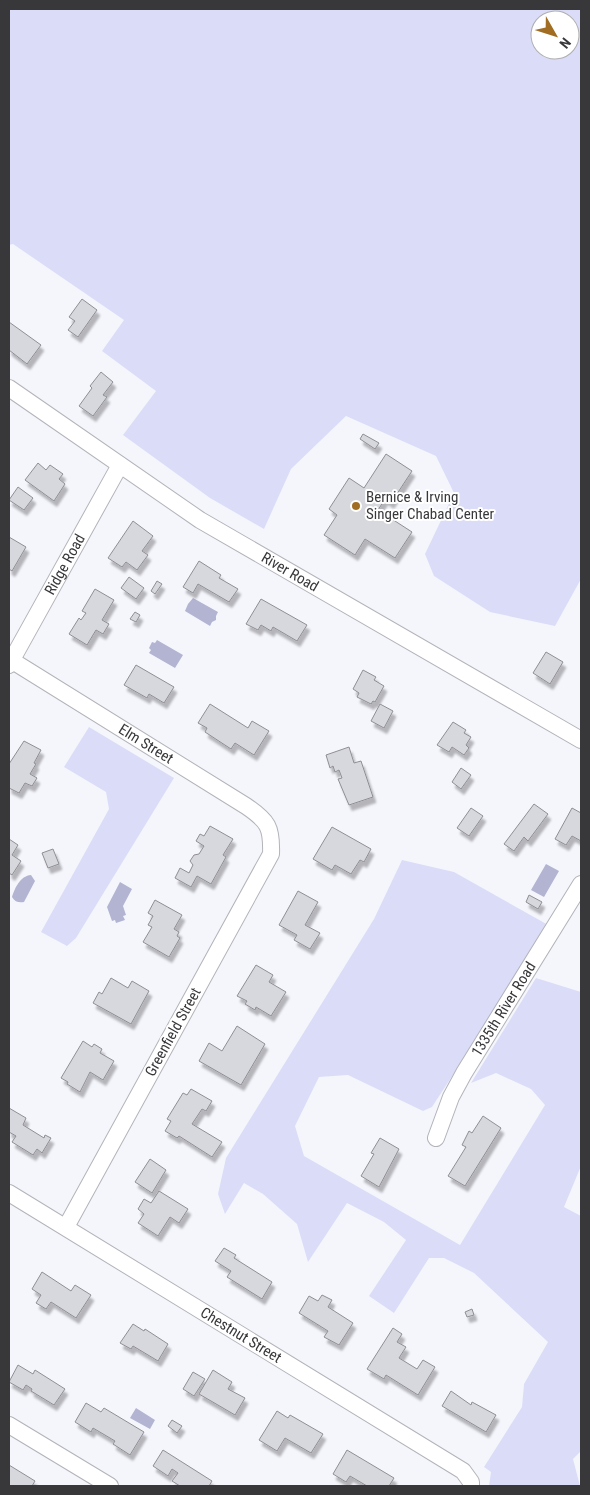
<svg xmlns="http://www.w3.org/2000/svg" width="590" height="1495" viewBox="0 0 590 1495" font-family="'Roboto Condensed',sans-serif">
  <style>
    .green { fill: #dbddf8; fill-rule: evenodd }
    .water { fill: #b2b4d2 }
    .building { fill: #d7d8de; stroke: #8e8e94; filter: url(#shadow) }
    .lines { fill: none; stroke-linecap: round; stroke-linejoin: round }
    .minor-casing { stroke: #b3b4ba; stroke-width: 18 }
    .minor { stroke: #fff; stroke-width: 16 }
    .poi-dot { fill: #a06d23; stroke: #fff; stroke-width: 2 }
    .labels { text-anchor: middle; dominant-baseline: central; stroke-width: 4; stroke-linejoin: round; paint-order: stroke }
    .poi-label { font-size: 15px; fill: #38383b; stroke: #fff; text-anchor: start }
    .street-label { font-size: 15px; fill: #38383b; stroke: #fff }
  </style>
  <defs>
    <filter id="shadow"><feDropShadow dx="3" dy="5.5" stdDeviation="1" flood-color="#0004"/></filter>
  </defs>
  <rect width="100%" height="100%" fill="#f5f6fc"/>
  <path class="green" d="M9,9h572v570l-26,47 -65,-14 -56,-36 -9,-22 29,-61 -18,-37 -90,-40 -55,53 -27,60 -54,-31 -87,-63 33,-44 -54,-40 22,-31 -111,-76 -4,1zM540,20h30v30h-30z
    M89,727l85,51 -98,160 -9,8 -26,-14 68,-123 -3,-17 -42,-25z
    M402,860l52,12 96,54 -118,181 -9,4 -75,-36 -29,2 -24,49 9,30 156,89 85,-140 -14,-16 -35,-16 -25,10 65,-105 45,14v174l-17,41 17,9v235l-8,8 7,27h-91l2,-14 -7,-5 38,-60 2,-23 24,-42 -74,-69 -30,-15h-15l-35,55 -25,-17 37,-56 -22,-18 -37,-19 -39,59 -11,-38 -34,-30 -19,-11 -19,31 -7,-20 8,-36 148,-239z"/>
  <path class="water" d="M193,598l25,14 -2,4v4l-4,2 -2,4 -25,-15 3,-7z
    M157,640l26,15 -8,13 -26,-15 2,-3 -2,-2 3,-6 3,1z
    M546,864l13,7 -15,26 -13,-7z
    M31,875l4,6 -11,21c-5,1 -9,0 -12,-5 3,-9 8,-21 19,-22z
    M120,882l12,7 -9,17 3,9 -3,1 2,4 -9,3 -1,-3 -3,1 -5,-14z
    M136,1408l19,12 -5,9 -20,-11z"/>
  <path class="building" d="M82,299l15,11 -19,27 -10,-7 7,-9 -6,-4z
    M9,322l32,23 -14,19 -18,-14z
    M101,372l12,10 -10,13 4,2 -14,19 -14,-10 13,-18 -2,-2z
    M363,434l16,9 -4,6 -15,-10z
    M386,454l26,17 -21,32 -6,-4 -7,11 34,22 -17,26 -30,-19 -10,16 -31,-20 13,-20 -8,-6 20,-31 15,10z
    M38,463l8,7 4,-5 13,9 -4,5 6,5 -11,17 -29,-21z
    M18,487l15,11 -9,12 -15,-10z
    M133,521l20,15 -11,15 6,4 -11,15 -11,-8 -4,5 -14,-9z
    M9,537l17,10 -14,24 -3,-2z
    M199,561l22,14 -2,3 19,11 -9,13 -31,-18 -5,9 -10,-6z
    M129,577l15,11 -8,11 -15,-11z
    M157,581l5,3 -7,10 -4,-3z
    M95,589l19,11 -12,20 7,4 -6,10 -7,-4 -9,15 -18,-11 10,-16 2,2 5,-7 -4,-2z
    M261,599l46,26 -10,16 -24,-14 -2,4 -10,-6 -3,5 -12,-6z
    M135,612l5,3 -4,7 -6,-3z
    M546,652l17,10 -13,22 -17,-11z
    M136,665l38,22 -10,16 -15,-9 -2,4 -23,-13z
    M363,670l13,7 -2,3 10,6 -9,16 -2,-1 -2,3 -14,-7 2,-4 -6,-4z
    M210,704l38,24 4,-7 17,10 -15,24 -19,-12 -4,6 -26,-17 2,-4 -9,-5z
    M380,704l13,7 -9,17 -13,-7z
    M453,722l13,8 -2,3 7,4 -5,8 3,3 -5,7 -12,-8 -3,5 -12,-7z
    M24,741l17,9 -7,13 2,1 -6,10 7,4 -5,8 -7,-3 -6,10 -10,-5v-24z
    M349,747l5,16 7,-2 12,36 -24,8 -11,-26 4,-1 -3,-8 -4,2 -2,-6 -3,2 -4,-13z
    M461,768l10,7 -10,14 -9,-7z
    M534,804l14,10 -20,27 -4,-4 -10,14 -10,-7z
    M471,808l12,8 -14,20 -12,-8z
    M572,808l9,5v28l-9,-5 -6,9 -11,-6z
    M210,826l23,13 -10,16 3,2 -15,27 -14,-8 -6,11 -16,-9 5,-10 9,5 4,-8 -3,-4 4,-6 5,-1 5,-8 -8,-5 4,-7 4,2z
    M332,827l39,22 -7,13 -4,-2 -9,14 -16,-9 -3,5 -19,-11z
    M9,839l9,6 -6,10 9,6 -9,14 -3,-2z
    M53,849l6,15 -11,4 -6,-15z
    M298,891l20,11 -13,23 15,8 -10,16 -16,-9 3,-5 -18,-10z
    M529,895l13,7 -4,7 -12,-7z
    M155,900l27,15 -8,14 5,3 -2,4 3,2 -11,19 -26,-15 9,-15 -4,-2 5,-9 -5,-3z
    M256,965l17,10 -4,7 17,10 -15,24 -15,-9 -1,3 -10,-6 2,-3 -10,-5z
    M111,978l17,10 4,-7 17,10 -18,33 -38,-21 6,-11 3,2z
    M237,1026l28,18 -24,41 -42,-24 10,-18 13,8z
    M83,1041l9,6 2,-3 8,5 -2,4 14,8 -11,19 -13,-8 -10,20 -13,-8 1,-2 -7,-4z
    M191,1089l21,12 -6,10 -4,-2 -10,15 30,18 -10,15 -33,-21 -2,2 -12,-7 6,-10 -4,-2 16,-26 4,2z
    M9,1108l17,10 -3,7 21,13 1,-3 6,3 -9,15 -5,-4 -4,6 -21,-13 4,-6 -7,-4z
    M483,1116l18,12 -36,58 -17,-10 18,-29 -4,-2 7,-14 3,2z
    M380,1138l19,11 -20,38 -18,-11 13,-22 -3,-1z
    M150,1159l16,11 -14,23 -17,-11z
    M159,1191l29,18 -9,14 -9,-6 -12,19 -20,-13 6,-9 -6,-5 6,-10 7,4z
    M224,1248l12,7 -2,3 38,24 -10,17 -35,-22 4,-6 -16,-10z
    M42,1272l29,19 4,-6 16,10 -15,23 -25,-16 -5,7 -10,-6 5,-8 -9,-6z
    M322,1295l10,5 -4,7 25,16 -14,22 -15,-8 4,-6 -29,-18 10,-17 9,5z
    M472,1309l2,6 -7,2 -2,-5z
    M133,1324l11,7 1,-2 23,15 -10,17 -25,-15 -2,3 -11,-6z
    M393,1328l9,6 -5,8 9,5 -7,11 18,11 6,-9 12,7 -17,28 -32,-20 -2,4 -17,-10z
    M18,1365l15,9 2,-4 30,19 -11,16 -23,-14 1,-2 -6,-4 -3,5 -14,-8z
    M213,1370l19,12 -4,7 17,9 -10,17 -36,-21z
    M193,1372l12,7 -11,17 -11,-7z
    M451,1391l20,14 1,-3 24,13 -10,17 -44,-26z
    M86,1403l15,9 3,-4 40,24 -14,23 -17,-11 2,-3 -22,-13 -2,4 -16,-10z
    M277,1411l11,7 2,-3 33,19 -12,19 -26,-15 -8,13 -18,-11z
    M172,1420l10,6 -5,7 -9,-7z
    M163,1450l49,31 -3,5h-29l-8,-5 6,-8 -6,-4 -4,7 -15,-10z
    M347,1450l47,28 -5,8h-22l-17,-10 -4,6 -13,-8z
    M9,1465l26,16 -3,5h-23z"/>
  <g class="lines">
    <defs>
      <g id="minor">
        <path id="s1" d="M9,388l191,132 381,220"/>
        <path id="s2" d="M11,660l235,146c22,15 26,21 25,48l-205,373"/>
        <path id="s3" d="M9,665l111,-200"/>
        <path id="s4" d="M436,1138l15,-41 13,-24 117,-189"/>
        <path id="s5" d="M9,1193l454,278 8,11v4"/>
        <path d="M9,1425l101,61"/>
      </g>
    </defs>
    <use href="#minor" class="minor-casing"/>
    <use href="#minor" class="minor"/>
  </g>
  <circle class="poi-dot" cx="356" cy="506" r="5"/>
  <g class="labels">
    <g class="poi-label">
      <text x="366" y="497">Bernice &amp; Irving<tspan x="366" dy="17">Singer Chabad Center</tspan></text>
    </g>
    <g class="street-label">
      <text stroke="none"><textPath href="#s3" startOffset="115">Ridge Road</textPath></text>
      <text stroke="none"><textPath href="#s1" startOffset="336">River Road</textPath></text>
      <text stroke="none"><textPath href="#s2" startOffset="159">Elm Street</textPath></text>
      <text stroke="none"><textPath href="#s4" startOffset="146">1335th River Road</textPath></text>
      <text transform="translate(173 1032) rotate(-61)">Greenfield Street</text>
      <text stroke="none"><textPath href="#s5" startOffset="272">Chestnut Street</textPath></text>
    </g>
  </g>
  <rect width="590" height="1495" fill="none" stroke="#38383b" stroke-width="20"/>
  <g transform="translate(555 35) rotate(129)"><circle r="24" fill="#ffffff" stroke="#afafb1"/>
  <path d="M0-4L9 19L0 12L-9 19Z" fill="#a06d23"/>
  <text y="-8" font-size="14" font-weight="bold" text-anchor="middle" fill="#38383b">N</text>
  </g>
</svg>
